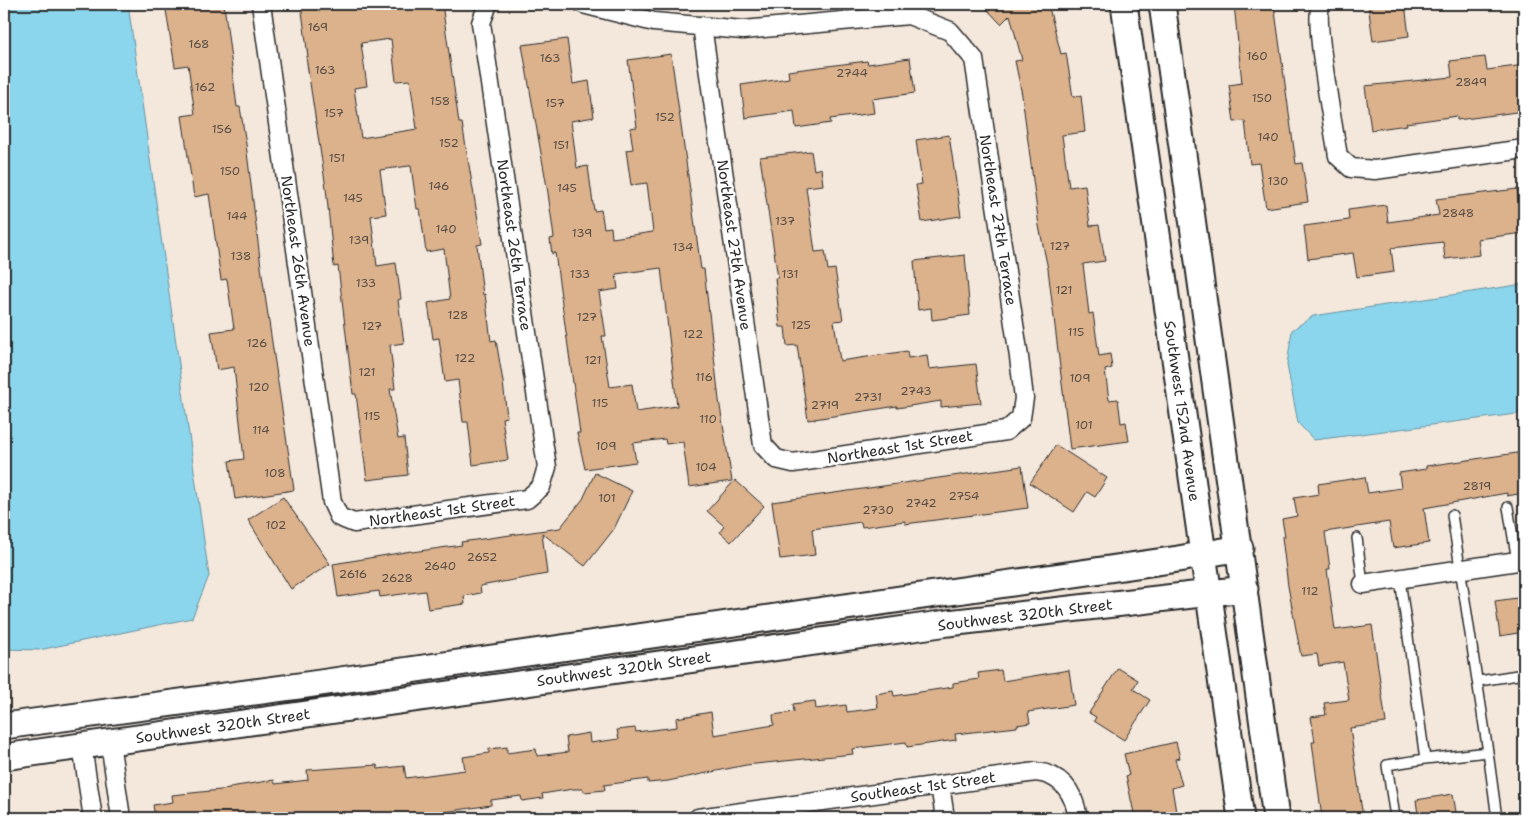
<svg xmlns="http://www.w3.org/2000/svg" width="1528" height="822" viewBox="0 0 1528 822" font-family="'Shantell Sans',sans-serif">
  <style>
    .water { fill: #8cd6ed; stroke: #65929f }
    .building { fill: #dcb28d; stroke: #2b2b2b; fill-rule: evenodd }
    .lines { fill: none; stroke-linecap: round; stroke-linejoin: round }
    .lane-casing { stroke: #2b2b2b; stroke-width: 12 }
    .street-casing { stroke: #2b2b2b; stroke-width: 21 }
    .secondary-casing { stroke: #2b2b2b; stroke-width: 29 }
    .lane { stroke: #fff; stroke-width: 9 }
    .street { stroke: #fff; stroke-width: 18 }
    .secondary { stroke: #fff; stroke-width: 25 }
    .labels { text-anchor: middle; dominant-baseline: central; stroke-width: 4.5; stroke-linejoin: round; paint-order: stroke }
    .number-label { font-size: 12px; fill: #574d44 }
    .street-label { font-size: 15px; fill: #2b2b2b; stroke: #fff }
  </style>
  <rect width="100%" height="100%" fill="#f4e8dd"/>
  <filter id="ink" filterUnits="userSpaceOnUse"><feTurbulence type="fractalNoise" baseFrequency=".02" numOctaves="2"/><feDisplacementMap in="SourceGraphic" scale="10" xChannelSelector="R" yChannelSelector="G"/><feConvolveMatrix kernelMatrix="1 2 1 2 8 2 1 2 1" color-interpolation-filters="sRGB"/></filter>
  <g filter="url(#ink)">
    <path class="water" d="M4,4h124l81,572 -17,42 -153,32 -33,-1 -2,-5z
      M1524,284v129l-210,27 -16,-17 -11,-58 5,-35 21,-14z"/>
    <path class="building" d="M165,4h59l13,103h3l6,37 16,131 32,215 -59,9 -6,-38 15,-2 -10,-92 -17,3 -6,-38 23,-3 -7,-50 -6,1 -12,-86 -15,3 -12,-81 13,-2 -7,-49 -13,2z
      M301,4h141l17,119h3l20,121 -5,1 6,50 2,-1 6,47 5,-1 7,42 4,35 -5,1 6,42 -35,5 -5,-43h-5l-5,-42 -13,2 -6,-44 -6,1 -5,-36 22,-4 -6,-50 -18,3 -6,-43h-3l-6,-43h-2l-29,4 6,44 -15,2 6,50 19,-3 5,36 -3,1 6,43 -14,2 5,44h-5l8,50 6,-1 4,37 -41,5 -11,-86h-3l-15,-128 -4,1 -8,-79 -20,-131h2zM391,39l5,42 14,-1 7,49 -56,9 -7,-50 13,-2 -6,-43z
      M982,4h66l13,50 5,-1 7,44 8,-1 4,36 -23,3 7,52 16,-2 5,41 9,-1 6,36 -22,3 6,50 4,-1 6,43 11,-2 2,14 -7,2 4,30 9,-1 3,24 5,-1 3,19 -59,8 -22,-180 -9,-43 -17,-131 -7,-34 7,-1 -12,-45 -9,9z
      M1234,4h40l22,160 6,-1 6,39 -42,6 -7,-45 -9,1 -5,-43 -11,1 -5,-37 13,-2z
      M1368,4h37l4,32 -36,5z
      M567,39l6,45 16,-3 5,36 -23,4 6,47 11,-2 6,45 7,-1 3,18 7,-1 1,11 41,-6 -6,-49 -16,2 -5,-35 7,-1 -3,-21 7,-1 -9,-67 43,-6 30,215h3l15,131 13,81 -43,6 -6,-45 -17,2 -1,-5 -32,4 3,19 -51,7 -8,-36h3l-25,-180 -3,1 -2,-15 4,-1 -6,-45 -26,-148zM661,268l16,138 -41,6 -4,-28 -22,3 -8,-51h4l-7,-44 19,-3 -2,-15z
      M1485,57l2,13 37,-5v46l-67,9v-4l-51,7 1,2 -36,5 -6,-44 87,-9 -2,-16z
      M910,58l5,35 -43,6 2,14 -44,6 1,4 -35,5 -2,-17 -49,7 -4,-33 48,-7 -1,-7 79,-10 1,3z
      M949,135l12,81 -39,6 -6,-37 6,-1 -6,-44z
      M811,151l3,19 7,-2 2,17 -17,2 9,65 10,-1 3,19 7,-1 8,51 -9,1 6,40 67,-10 1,7 19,-3 2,14 47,-5 5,39 -40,4v-6l-44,7v-2l-89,14 -11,-75 -10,1 -2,-19h-5l-5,-49h3l-18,-121z
      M1517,189l6,44 -45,6 2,16 -35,4 -2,-17 -52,6 3,24 -37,5 -4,-24 -45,6 -4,-33 45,-6 -1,-10 38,-5 2,17 51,-7 -3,-16z
      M965,255l5,60 -38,5 -1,-12 -13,2 -4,-49z
      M1056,445l51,33 -12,19 -8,-5 -13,20 -44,-29z
      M1524,452v41l-17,3v-3l-83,15 5,35 -36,5 -4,-26 -64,10 5,37h-3l8,61 37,-5 14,98 -36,5 13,90h-41l-10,-76h3l-4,-25 15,-2 -2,-12 25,-3 -6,-38 -24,4 -2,-12 -16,2 -13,-70 -6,-49h3l-3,-18 15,-3 -3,-18 25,-4 -1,-10 47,-7 3,16 33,-5 -2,-15 27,-4v-3z
      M1022,466l6,42 -123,16v-3l-43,6 -1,-5 -49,7 3,26 -35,4 -8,-57z
      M595,473l37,18 -18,38 -29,37 -43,-33 5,41 -67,12 1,7 -17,3 1,8 -37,5 -3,-18 -45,6 -1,-6 -41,6 -5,-33 78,-13 1,1 50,-7 -1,-3 99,-14 23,-29z
      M735,480l29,26 -33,36 -11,-10 4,-6 -17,-15z
      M283,497l47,67 -39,25 -43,-69z
      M1517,598l1,6h6v28l-24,4 -5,-35z
      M1118,668l20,12 -5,9 17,11 -26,40 -30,-19 2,-4 -7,-4z
      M1001,670l2,11 66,-11 5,35 -46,7 2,11 -13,2v2l-62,7 1,6 -49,7 -1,-5 -54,7 1,5 -107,11 -78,16 -20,2v-4l-44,6 1,5 -21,2 -1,-3h-10l-31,5 1,4 -21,3 -1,-5 -30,4v5l-86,13h-15v-2l-16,2h-219l-2,-13 20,-3 -1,-7 58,-6v-2l44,-7 1,4 33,-4 -1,-10 70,-5 1,4 26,-3 2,12 59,-8 -2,-13 26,-4v-4l18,-2v6l29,-4 1,7 31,-4 -2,-15 23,-4 1,10 29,-4 -2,-9 18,-2 1,4 41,-5 -1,-9 35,-6 3,23 60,-10 -1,-10 21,-3 -1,-8 22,-3 1,8 30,-4 1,7 31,-4 -2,-14 17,-3 1,5 59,-9v-4l26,-4 -1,-6z
      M1176,742l4,16 -5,1 7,26 -10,3 5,30h-42l-9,-42 3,-1 -5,-21z
      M1453,794l4,24h-34l-1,-4 -4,1 -2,-15z"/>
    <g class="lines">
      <defs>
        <path id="lane" d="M1508,507l9,54
          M1357,538l6,46
          M1400,579l25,180 63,-7 -36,-237
          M1479,681l45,-7
          M1488,752l8,59
          M1395,817l-8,-52 38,-6"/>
        <path id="street" d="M261,4l71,498 7,15 15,6 173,-24 14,-12 6,-20 -66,-444 7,-19
          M583,4l71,18 89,8 166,-15 41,16 24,28 45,298 5,41 -3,20 -15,13 -213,32 -17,-4 -13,-14 -61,-419
          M1321,4c-8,15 13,127 17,152l13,12 24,2 149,-21
          M1363,584l161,-24
          M110,742l11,76
          M82,746l11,72
          M940,785l5,33
          M698,818l338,-46c27,3 38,21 42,46"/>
        <path id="secondary" d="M1124,4l117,814
          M1162,4l114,814
          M4,726l302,-41 872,-126 62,-11
          M4,757l944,-134 297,-34"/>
      </defs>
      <use href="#lane" class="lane-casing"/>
      <use href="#street" class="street-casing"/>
      <use href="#secondary" class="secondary-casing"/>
      <use href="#lane" class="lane"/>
      <use href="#street" class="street"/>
      <use href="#secondary" class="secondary"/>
    </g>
  </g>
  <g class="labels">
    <g class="number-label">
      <text x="318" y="27">169</text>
      <text x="199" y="44">168</text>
      <text x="1257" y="56">160</text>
      <text x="550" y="58">163</text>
      <text x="325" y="70">163</text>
      <text x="852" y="73">2744</text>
      <text x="1471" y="82">2849</text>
      <text x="205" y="87">162</text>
      <text x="1262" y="98">150</text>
      <text x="440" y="101">158</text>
      <text x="555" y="103">157</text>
      <text x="334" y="113">157</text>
      <text x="665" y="117">152</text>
      <text x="222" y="129">156</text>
      <text x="1268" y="137">140</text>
      <text x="449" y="143">152</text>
      <text x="561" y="145">151</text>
      <text x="337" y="158">151</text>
      <text x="230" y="171">150</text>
      <text x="1278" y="181">130</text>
      <text x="439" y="186">146</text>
      <text x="567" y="188">145</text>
      <text x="353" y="198">145</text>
      <text x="1458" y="213">2848</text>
      <text x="237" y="216">144</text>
      <text x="785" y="221">137</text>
      <text x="446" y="229">140</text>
      <text x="582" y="233">139</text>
      <text x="359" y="240">139</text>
      <text x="1060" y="246">127</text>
      <text x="683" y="247">134</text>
      <text x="241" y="256">138</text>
      <text x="580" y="274">133</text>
      <text x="790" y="274">131</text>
      <text x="366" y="283">133</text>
      <text x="1064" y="290">121</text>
      <text x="458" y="315">128</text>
      <text x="587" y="317">127</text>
      <text x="801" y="325">125</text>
      <text x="372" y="326">127</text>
      <text x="1076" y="332">115</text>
      <text x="693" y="334">122</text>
      <text x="257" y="343">126</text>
      <text x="465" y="358">122</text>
      <text x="593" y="360">121</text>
      <text x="367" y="372">121</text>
      <text x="704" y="377">116</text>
      <text x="1080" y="378">109</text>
      <text x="259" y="387">120</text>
      <text x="916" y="391">2743</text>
      <text x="868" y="397">2731</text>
      <text x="600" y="403">115</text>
      <text x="825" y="405">2719</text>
      <text x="372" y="416">115</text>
      <text x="708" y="419">110</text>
      <text x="1084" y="425">101</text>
      <text x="261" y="430">114</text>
      <text x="606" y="446">109</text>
      <text x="706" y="467">104</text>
      <text x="275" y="473">108</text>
      <text x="1477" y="486">2819</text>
      <text x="964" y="496">2754</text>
      <text x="607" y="498">101</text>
      <text x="921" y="503">2742</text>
      <text x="878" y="510">2730</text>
      <text x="276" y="525">102</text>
      <text x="482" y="557">2652</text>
      <text x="440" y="566">2640</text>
      <text x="353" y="574">2616</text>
      <text x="397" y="578">2628</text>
      <text x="1310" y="591">112</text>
    </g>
    <g class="street-label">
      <text transform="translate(998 220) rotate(81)">Northeast 27th Terrace</text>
      <text transform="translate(514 245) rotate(82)">Northeast 26th Terrace</text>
      <text transform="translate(734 245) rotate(82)">Northeast 27th Avenue</text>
      <text transform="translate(298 261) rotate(82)">Northeast 26th Avenue</text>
      <text transform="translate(1182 411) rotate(82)">Southwest 152nd Avenue</text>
      <text transform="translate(900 447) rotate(-9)">Northeast 1st Street</text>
      <text transform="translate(442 511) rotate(-8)">Northeast 1st Street</text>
      <text transform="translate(1025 615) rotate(-7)">Southwest 320th Street</text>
      <text transform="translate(624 669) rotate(-8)">Southwest 320th Street</text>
      <text transform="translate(223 726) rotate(-8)">Southwest 320th Street</text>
      <text transform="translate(923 787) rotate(-8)">Southeast 1st Street</text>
    </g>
  </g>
  <rect width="1528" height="822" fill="none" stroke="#fff" stroke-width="20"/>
  <rect x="10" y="10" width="1508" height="802" fill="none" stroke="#2b2b2b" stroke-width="2" filter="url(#ink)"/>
</svg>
